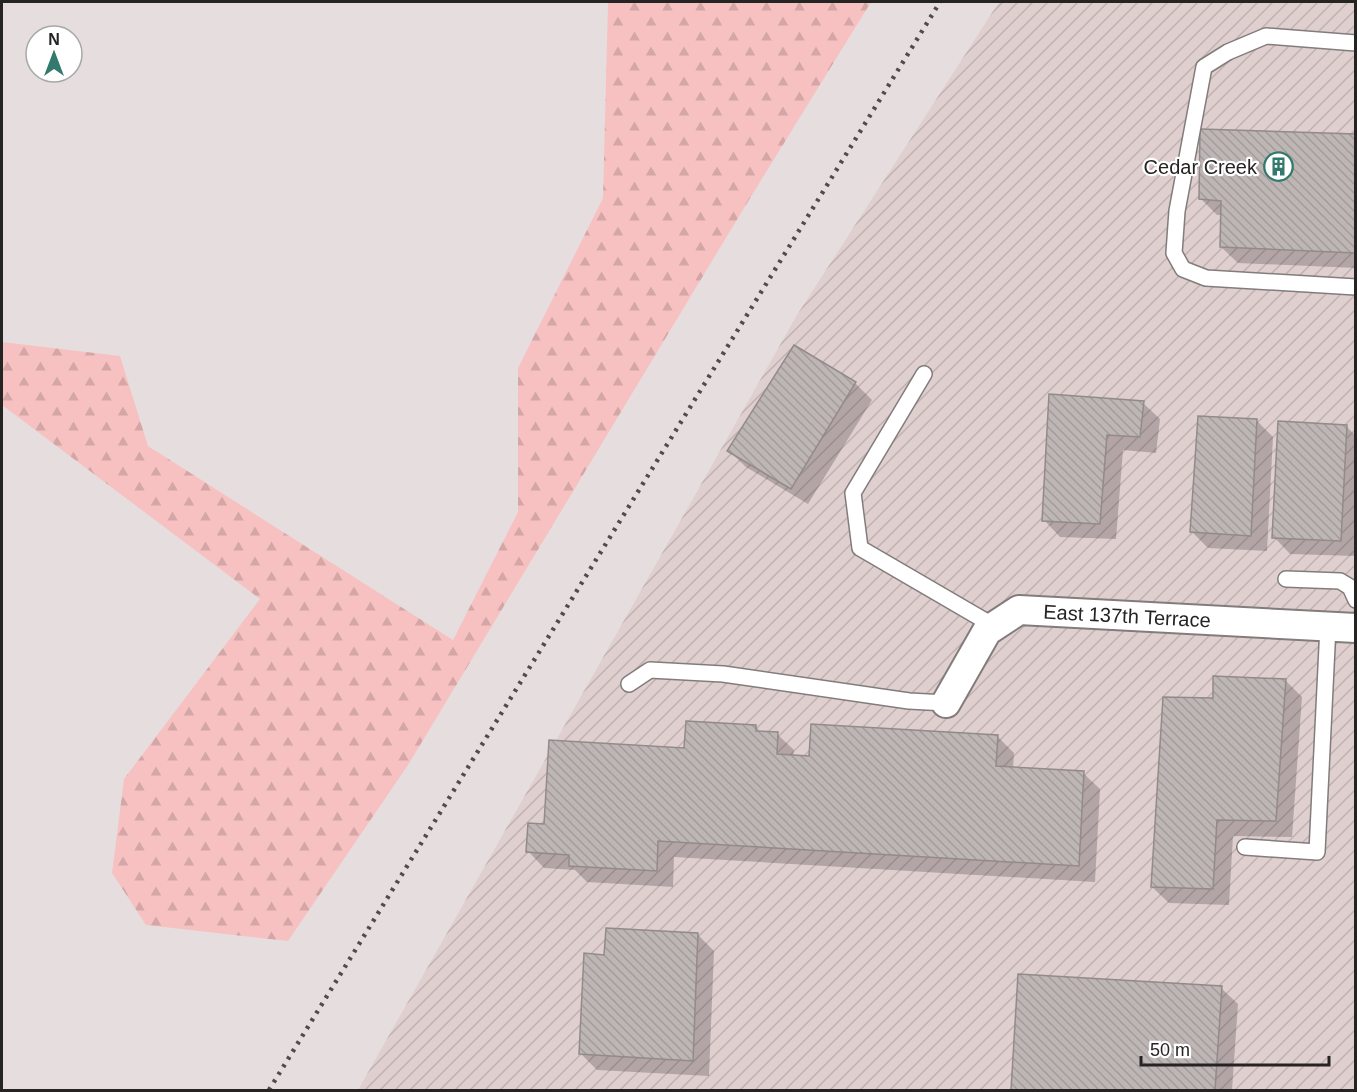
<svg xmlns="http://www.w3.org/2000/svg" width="1357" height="1092" viewBox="0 0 1357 1092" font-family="Helvetica,sans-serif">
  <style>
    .industrial { fill: url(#industrial-furrows) }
    .forest { fill: url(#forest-firs) }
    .shadow { fill: #0003 }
    .building { fill: url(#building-back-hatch); stroke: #928b8a; stroke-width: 1.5 }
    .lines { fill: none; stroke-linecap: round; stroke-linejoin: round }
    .lane-casing { stroke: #837c7c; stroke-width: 18 }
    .street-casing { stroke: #837c7c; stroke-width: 32 }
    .lane { stroke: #fff; stroke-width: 15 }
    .street { stroke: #fff; stroke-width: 28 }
    .rail { stroke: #504c4c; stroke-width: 4.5; stroke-dasharray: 3 6; stroke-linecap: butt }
    .labels { text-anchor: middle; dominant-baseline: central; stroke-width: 4.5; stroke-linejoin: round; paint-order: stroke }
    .poi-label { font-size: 20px; fill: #262323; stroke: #fff; text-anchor: end }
    .street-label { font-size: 20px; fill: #262323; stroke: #fff }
  </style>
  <defs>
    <pattern id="industrial-furrows" width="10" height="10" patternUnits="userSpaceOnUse" patternTransform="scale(1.5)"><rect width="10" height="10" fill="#e0cfcf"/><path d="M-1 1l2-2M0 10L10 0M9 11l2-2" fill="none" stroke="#c0b1b1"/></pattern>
    <pattern id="forest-firs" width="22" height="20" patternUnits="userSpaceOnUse" patternTransform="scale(1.5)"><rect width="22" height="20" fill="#f7c1c1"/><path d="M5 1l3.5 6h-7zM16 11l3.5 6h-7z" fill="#d4a6a6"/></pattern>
    <pattern id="building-back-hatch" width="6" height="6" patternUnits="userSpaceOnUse" patternTransform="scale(1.5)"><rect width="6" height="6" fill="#bdb6b5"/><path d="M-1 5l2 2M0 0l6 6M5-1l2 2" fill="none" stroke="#a29c9b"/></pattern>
  </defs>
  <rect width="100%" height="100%" fill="#e6dede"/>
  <path class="industrial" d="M999,2h356v1088h-997l439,-775z"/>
  <path class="forest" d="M608,2h263l-127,206 -336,557 -120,176 -142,-16 -34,-52 12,-94 136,-180 -258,-194v-63l118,14 28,90 305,194 65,-128v-144l85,-170z"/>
  <path class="shadow" d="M1356,135v133l-118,-5 -17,-16 1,-32h-5l-16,-16z
    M855,383l17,17 -64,104 -62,-37 -17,-16z
    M1050,396l93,7 17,16 -4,34 -33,-3 -7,89 -56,-2 -16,-17z
    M1257,421l16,16 -6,114 -59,-3 -17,-17z
    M1346,426l10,10v120l-66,-2 -16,-17z
    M1286,681l16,16 -10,140 -59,-1 -4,69 -60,-2 -17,-16z
    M756,727l6,6 15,1 17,16 -1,7 18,1 186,-22 17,17 -1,16 70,4 17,16 -5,93 -421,-25 -1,30 -86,-5 -12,-12 -31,-2 -16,-17 18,-26 140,-75z
    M698,935l16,16 -5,125 -112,-6 -17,-17 25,-96z
    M1221,988l17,16 -6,86h-219z"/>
  <path class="building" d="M1200,129l156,5v119l-136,-6 1,-46 -22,-2z
    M794,345l62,37 -65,107 -64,-38z
    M1049,394l95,7 -4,36 -33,-2 -7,89 -58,-3z
    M1198,416l59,3 -6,117 -61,-4z
    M1278,421l69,4 -6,116 -69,-3z
    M1213,676l73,3 -10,142 -59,-1 -4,69 -62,-2 12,-190 50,1z
    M686,721l70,4v6l22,1 -1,22 32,2 2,-32 187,11 -2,31 88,5 -5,95 -421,-25 -1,30 -88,-5v-11l-43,-3 2,-29 16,1 5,-84 135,8z
    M606,928l92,5 -5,128 -114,-7 5,-101 20,2z
    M1018,974l204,12 -7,104h-204z"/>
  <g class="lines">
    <defs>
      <path id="lane" d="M1356,43l-90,-7 -38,16 -24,15 -27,144 -3,42 9,16 23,9 150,9
        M924,374l-71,119 7,55 134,78
        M1286,579l54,2 10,6 6,13
        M629,684l21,-14 73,4 186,27 37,2
        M1245,847l72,5 11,-226"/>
      <path id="street" d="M946,703l41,-72 32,-21 337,18"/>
    </defs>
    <use href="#lane" class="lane-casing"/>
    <use href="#street" class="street-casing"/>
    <use href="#lane" class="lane"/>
    <use href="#street" class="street"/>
    <path class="rail" d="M269,1090l671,-1088"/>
  </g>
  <defs>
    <symbol id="building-ring" viewBox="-11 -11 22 22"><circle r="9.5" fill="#fff" stroke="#34796d" stroke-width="1.5"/><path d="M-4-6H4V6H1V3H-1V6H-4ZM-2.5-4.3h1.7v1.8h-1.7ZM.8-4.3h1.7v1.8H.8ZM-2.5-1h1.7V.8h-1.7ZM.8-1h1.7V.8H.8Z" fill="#34796d"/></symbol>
  </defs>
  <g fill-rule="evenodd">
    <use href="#building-ring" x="1262" y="150" width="33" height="33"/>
  </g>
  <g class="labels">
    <g class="poi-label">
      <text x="1257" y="167">Cedar Creek</text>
    </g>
    <g class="street-label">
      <text transform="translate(1127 616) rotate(3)">East 137th Terrace</text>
    </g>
  </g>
  <rect width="1357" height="1092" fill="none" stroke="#262323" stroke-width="6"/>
  <g transform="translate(54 54)"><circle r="28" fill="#ffffff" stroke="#a8a7a7" stroke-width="1.5"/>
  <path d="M0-4.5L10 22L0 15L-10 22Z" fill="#34796d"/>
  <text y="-9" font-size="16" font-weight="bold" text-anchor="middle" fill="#262323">N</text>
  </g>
  <path d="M1141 1056v9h188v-9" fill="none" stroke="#262323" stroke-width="3"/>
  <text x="1150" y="1056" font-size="18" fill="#262323" stroke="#ffffff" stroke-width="4.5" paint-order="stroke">50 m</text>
</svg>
